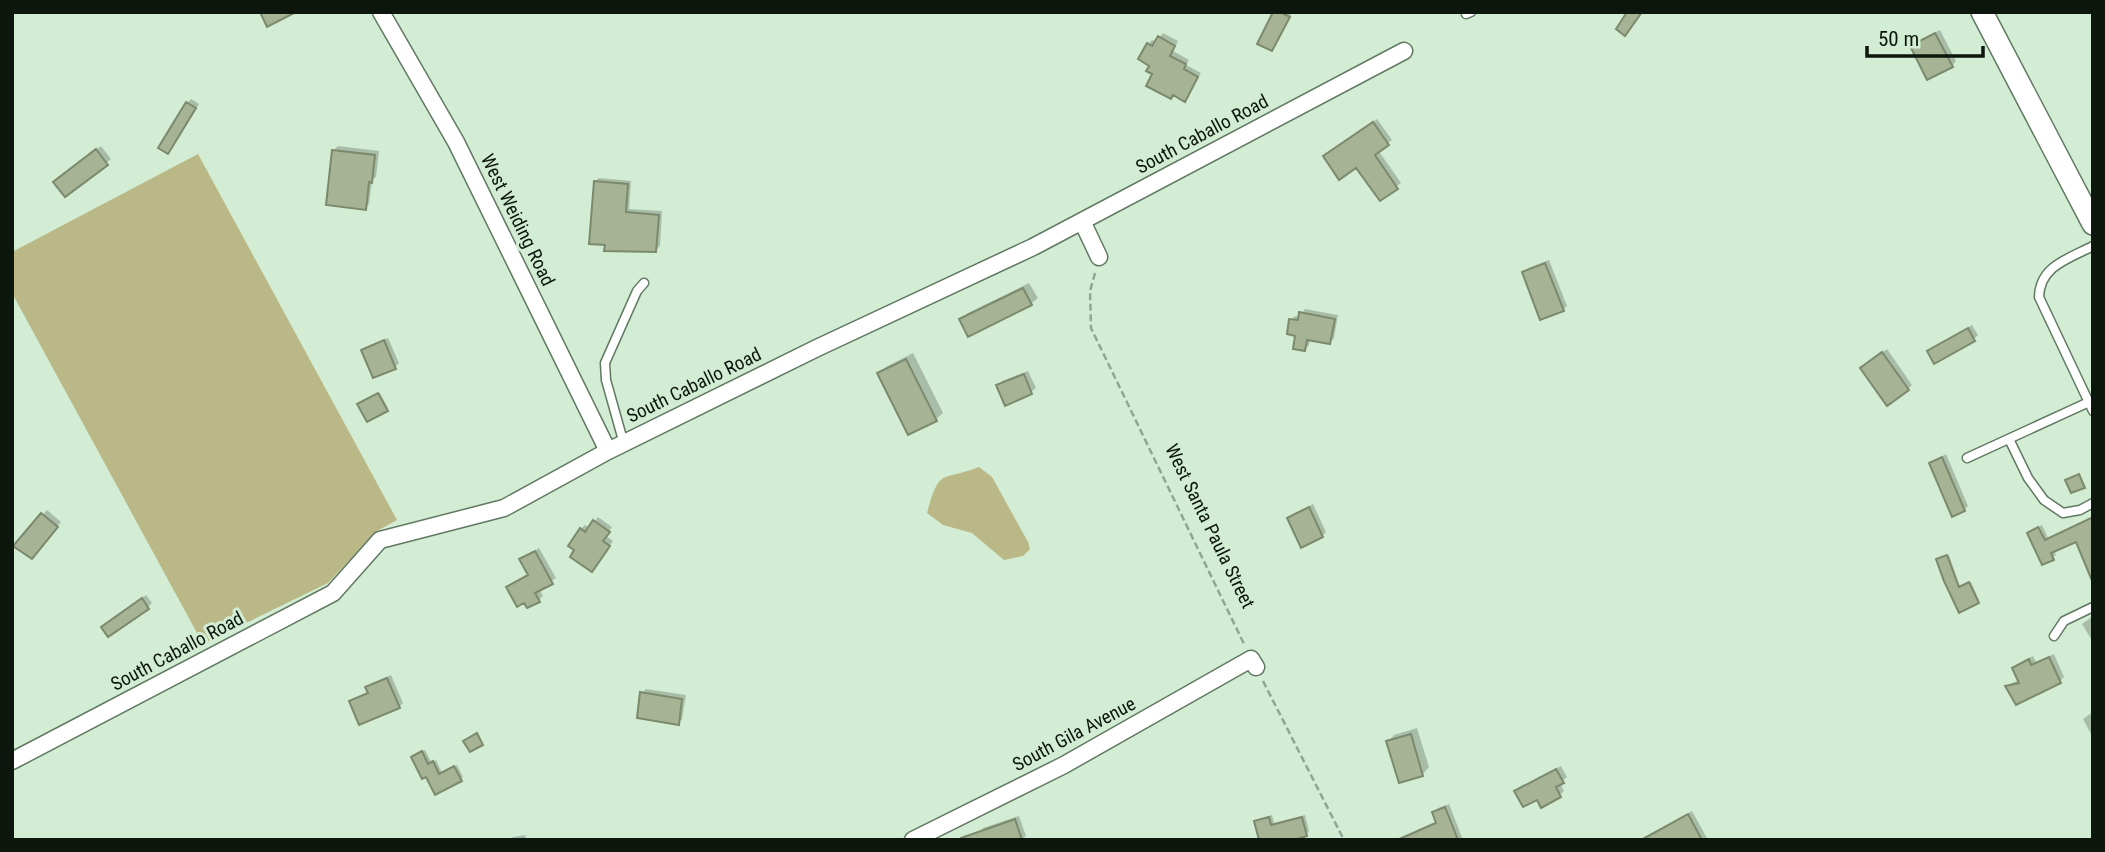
<svg xmlns="http://www.w3.org/2000/svg" width="2105" height="852" viewBox="0 0 2105 852" font-family="'Roboto Condensed',sans-serif">
  <style>
    .green { fill: #b9b886 }
    .shadow { fill: #0003 }
    .building { fill: #a6b495; stroke: #7c896c; stroke-width: 2 }
    .lines { fill: none; stroke-linecap: round; stroke-linejoin: round }
    .lane-casing { stroke: #617962; stroke-width: 11 }
    .street-casing { stroke: #617962; stroke-width: 19 }
    .secondary-casing { stroke: #617962; stroke-width: 24 }
    .path { stroke: #91a692; stroke-width: 2.5; stroke-dasharray: 7 3.5; stroke-linecap: butt }
    .lane { stroke: #fff; stroke-width: 8 }
    .street { stroke: #fff; stroke-width: 16 }
    .secondary { stroke: #fff; stroke-width: 21 }
    .labels { text-anchor: middle; dominant-baseline: central; stroke-width: 6; stroke-linejoin: round; paint-order: stroke }
    .street-label { font-size: 19px; fill: #0c160d; stroke: #d2edd3 }
  </style>
  <rect width="100%" height="100%" fill="#d2edd3"/>
  <path class="green" d="M198,154l199,366 -20,11 -49,52 -125,61 -191,-351v-41z
    M979,467l13,10 36,65 2,7 -7,7 -19,4 -32,-27 -29,-8 -16,-12c13,-46 13,-31 52,-46z"/>
  <path class="shadow" d="M1275,12l17,1 -16,32 -4,4z
    M1940,30l16,31 -4,5 -40,-20 4,-4z
    M1163,33l15,8 -5,10 16,9 -3,5 15,8 -17,27 -29,-27 -4,-8 -3,-21 4,-4 4,2z
    M191,99l8,5 -31,48 19,-49z
    M1377,119l15,21 -14,10 23,33 -21,16 -23,-34 -28,-13z
    M101,146l10,13 -46,36 -6,-17z
    M338,146l41,5 -3,26 -4,3 -3,24 -4,4 -31,-58z
    M599,178l32,3 -2,28 33,2 -2,35 -5,4 -60,-68z
    M1549,260l18,46 -4,4 -39,-38 4,-4z
    M1029,283l9,15 -7,6 -69,15 6,-6z
    M1305,309l33,6 -4,23 -4,4 -20,-4 -1,7 -4,5 -14,-30 4,-4 5,1z
    M1972,325l6,10 -4,4 -45,12z
    M388,338l11,25 -4,4 -32,-16 5,-5z
    M1887,349l25,36 -4,4 -42,-25z
    M913,353l30,60 -7,6 -27,14 -30,-59 7,-7z
    M1028,371l8,17 -5,4 -25,11 -8,-17 4,-5z
    M380,393l8,15 -1,2 -26,-7z
    M1946,454l22,52 -4,4 -33,-47z
    M1313,504l13,28 -4,4 -33,-18 4,-4z
    M47,510l14,12 -25,30 -20,-6z
    M598,517l14,10 -6,9 7,5 -17,25 -15,-37 4,-4 5,3z
    M2093,517v51l-16,-28 -23,10 2,5 -13,8 -14,-30 3,-3 10,-5 6,13z
    M539,548l17,30 -17,11 4,7 -4,4h-14l-17,-12 22,-14 -8,-15z
    M1949,555l11,32 11,-5 8,18 -19,11 -21,-53z
    M146,595l6,8 -4,4 -40,16z
    M2093,616v26l-11,-18z
    M2054,654l10,23 -4,4 -52,6 4,-4 8,-3 -6,-12 4,-4 15,-8 3,6z
    M391,675l12,28 -4,4 -48,-5 4,-4 14,-6 -2,-5 5,-4z
    M646,689l40,6 -4,24 -4,4 -36,-30z
    M2093,712v24h-1l-9,-17z
    M1417,728l12,39 -6,7 -23,7 -12,-39 6,-7z
    M425,750l6,12 5,-2 6,13 15,-8 6,12 -27,15 -21,-37z
    M1561,766l6,11 -7,6 4,8 -4,4 -19,10 -4,-7 -21,-7 5,-4z
    M1449,804l14,36h-48l-3,-6 5,-4 20,-9 -3,-9 4,-4z
    M1692,811l16,29h-67z
    M1272,815l2,8 31,-8 4,16 -3,4 -50,-13 3,-3z
    M1019,816l7,20 -5,4 -42,-7 4,-5z
    M525,835l2,5h-16l2,-3z"/>
  <path class="building" d="M260,12h36l-29,15z
    M1273,12h7l10,5 -18,34 -15,-7z
    M1627,12h15l-17,24 -9,-7z
    M1935,33l18,34 -26,13 -17,-34z
    M1158,36l17,10 -5,10 16,8 -2,5 14,8 -13,25 -12,-7 -2,4 -25,-13 6,-12 -6,-3 3,-5 -11,-7 9,-16 5,3z
    M186,102l10,6 -28,46 -10,-6z
    M1373,122l16,23 -14,10 23,34 -18,12 -24,-33 -17,12 -16,-24z
    M96,149l12,16 -43,32 -12,-15z
    M332,150l43,5 -3,28 -3,-1 -3,28 -40,-5z
    M594,181l34,3 -2,28 33,3 -3,37 -52,-1 1,-6 -16,-1z
    M1545,263l19,48 -24,9 -18,-48z
    M1023,288l9,17 -64,32 -9,-18z
    M1299,312l36,7 -5,25 -23,-4 -2,11 -12,-2 2,-13 -8,-2 2,-15 9,1z
    M1968,328l7,13 -41,23 -7,-13z
    M384,340l12,29 -23,9 -12,-28z
    M1882,352l27,38 -22,16 -27,-38z
    M906,359l31,62 -29,14 -31,-62z
    M1024,374l8,20 -27,12 -9,-21z
    M378,393l10,18 -21,11 -10,-18z
    M1942,457l23,54 -13,6 -23,-54z
    M2079,474l6,14 -14,5 -6,-13z
    M1309,507l14,30 -22,11 -14,-30z
    M41,513l17,14 -26,32 -19,-13z
    M2093,517v66l-17,-41 -25,11 3,7 -12,5 -15,-32 11,-6 7,13z
    M593,520l17,12 -7,9 7,5 -18,26 -22,-15 4,-7 -6,-4 12,-18 5,4z
    M535,551l18,33 -18,9 5,9 -13,6 -3,-5 -7,4 -11,-20 22,-12 -9,-16z
    M1947,555l12,32 10,-5 10,21 -20,10 -15,-32 -8,-22z
    M142,598l7,11 -41,28 -7,-10z
    M2049,657l12,26 -45,22 -11,-19 14,-3 -7,-15 17,-9 2,6z
    M387,678l13,30 -41,17 -10,-24 19,-8 -3,-6z
    M640,692l42,7 -3,26 -42,-7z
    M477,733l6,12 -13,7 -7,-11z
    M1411,734l12,42 -24,7 -13,-42z
    M422,751l6,13 5,-3 6,13 15,-8 8,15 -27,14 -9,-18 -4,2 -11,-22z
    M1556,769l8,14 -8,4 5,10 -20,11 -4,-8 -14,7 -9,-16z
    M1445,807l13,33h-61l39,-17 -4,-11z
    M1688,814l14,26h-61z
    M1269,817l2,8 31,-8 5,19 -13,4h-35l-5,-19z
    M1015,819l7,21h-61v-2z"/>
  <g class="lines">
    <defs>
      <path id="lane" d="M1466,14l5,-2
        M2093,246c-25,13 -53,20 -54,51l54,114
        M2009,439l19,39 16,22 19,13 17,-3 13,-7
        M624,444l-18,-64 -1,-17 32,-72 7,-8
        M1967,458l122,-56
        M2054,636l10,-15 29,-14"/>
      <path id="street" d="M381,12l75,130 152,309
        M1082,221l17,36
        M12,761l321,-168 47,-53 124,-32 104,-57 209,-103 216,-101 371,-196
        M913,840l151,-75 187,-106 5,8"/>
      <path id="secondary" d="M1982,12l111,212"/>
    </defs>
    <use href="#lane" class="lane-casing"/>
    <use href="#street" class="street-casing"/>
    <use href="#secondary" class="secondary-casing"/>
    <path class="path" d="M1095,273l-5,18 1,37 153,316
      M1263,681l81,159"/>
    <use href="#lane" class="lane"/>
    <use href="#street" class="street"/>
    <use href="#secondary" class="secondary"/>
  </g>
  <g class="labels">
    <g class="street-label">
      <text transform="translate(1202 134) rotate(-28)">South Caballo Road</text>
      <text transform="translate(518 220) rotate(64)">West Weiding Road</text>
      <text transform="translate(694 385) rotate(-26)">South Caballo Road</text>
      <text transform="translate(1210 526) rotate(64)">West Santa Paula Street</text>
      <text transform="translate(177 651) rotate(-28)">South Caballo Road</text>
      <text transform="translate(1074 734) rotate(-28)">South Gila Avenue</text>
    </g>
  </g>
  <rect width="2105" height="852" fill="none" stroke="#0c160d" stroke-width="28"/>
  <path d="M1867 46v10h116v-10" fill="none" stroke="#0c160d" stroke-width="3.5"/>
  <text x="1878" y="46" font-size="21" fill="#0c160d" stroke="#d2edd3" stroke-width="5" paint-order="stroke">50 m</text>
</svg>
